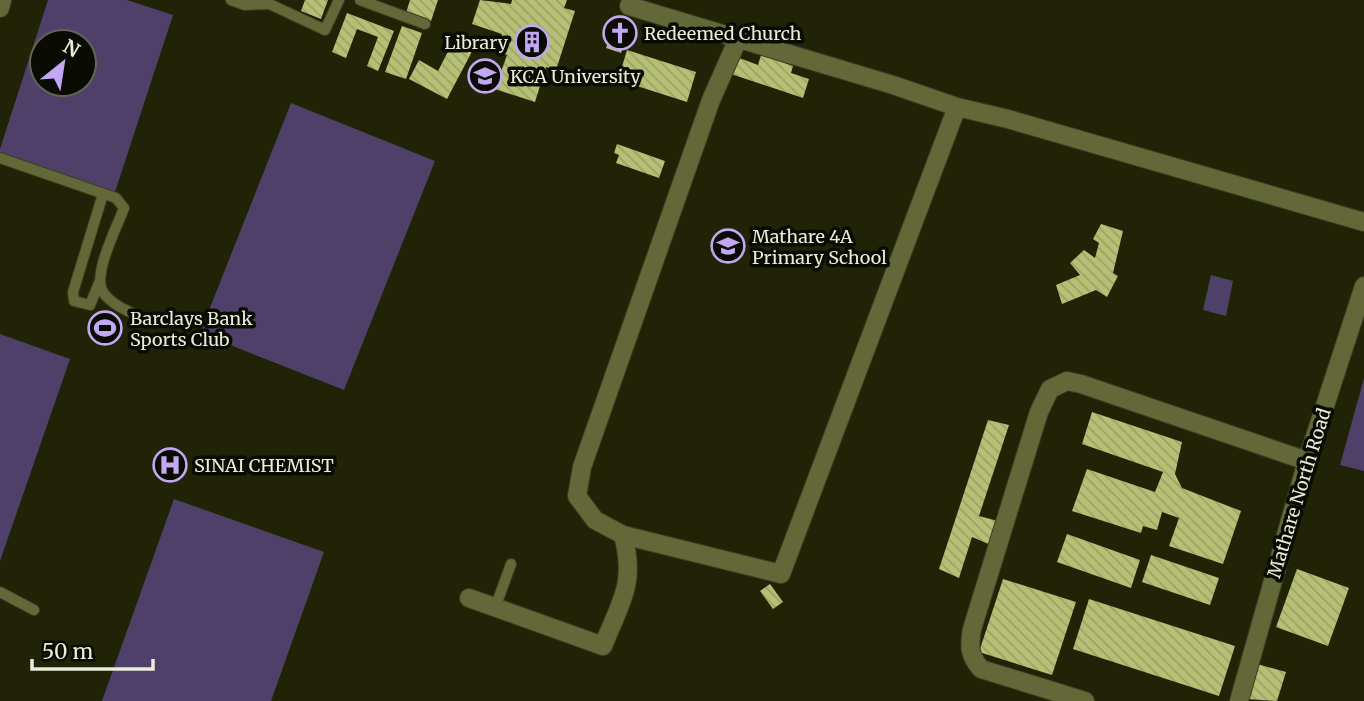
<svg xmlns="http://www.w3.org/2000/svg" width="1364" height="701" viewBox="0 0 1364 701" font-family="Merriweather,serif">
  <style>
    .grass { fill: #4f4069; fill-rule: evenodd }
    .building { fill: url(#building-back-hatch) }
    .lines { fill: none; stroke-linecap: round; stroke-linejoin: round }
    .lane-casing { stroke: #3c3f23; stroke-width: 12 }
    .street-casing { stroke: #3c3f23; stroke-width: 20 }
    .lane { stroke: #626837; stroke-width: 10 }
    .street { stroke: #626837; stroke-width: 18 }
    .labels { text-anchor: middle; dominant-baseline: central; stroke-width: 7; stroke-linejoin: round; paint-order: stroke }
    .poi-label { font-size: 18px; fill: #e9ecda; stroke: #0a0b02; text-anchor: start }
    .street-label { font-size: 18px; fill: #e9ecda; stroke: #0a0b02 }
  </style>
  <defs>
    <pattern id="building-back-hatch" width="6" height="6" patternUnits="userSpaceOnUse" patternTransform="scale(1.75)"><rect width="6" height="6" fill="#b6c074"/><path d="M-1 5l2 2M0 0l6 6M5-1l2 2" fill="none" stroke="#9aa267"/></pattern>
  </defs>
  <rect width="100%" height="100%" fill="#202305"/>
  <path class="grass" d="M48,0h79l46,15 -60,183 -113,-37v-12zM42,42h42v42h-42z
    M291,103l144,58 -91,229 -144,-57z
    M1211,275l22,6 -7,35 -23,-6z
    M0,334l70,25 -70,202z
    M1364,378v93l-24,-6z
    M174,499l150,53 -53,149h-169z"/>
  <path class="building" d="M305,0h23l-7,19 -20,-8z
    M410,0h28l-7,21 -25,-8z
    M480,0l31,4 1,-4h55l-3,8 11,3 -19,59 -10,-3 -11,35 -40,-13 12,-34 -11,-4 6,-17 -30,-10z
    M347,13l47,18 -16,40 -11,-5 11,-29 -21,-8 -11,29 -14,-6z
    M617,19l14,5 -10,29 -15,-5z
    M402,26l20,7 -16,46 -21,-7z
    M458,32l19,10 -30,57 -38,-20 10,-19 19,11z
    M627,50l69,22 -9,30 -69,-22z
    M761,55l32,11 -2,7 18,6 -6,19 -75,-25 6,-17 24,9z
    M617,144l48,17 -6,17 -43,-15 3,-8 -5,-2z
    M1101,224l22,7 -10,42 5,3 -11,21 -11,-7 -34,14 -6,-19 24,-10 -10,-12 14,-13 11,8 4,-15 -6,-4z
    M1092,412l90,30 -7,32 7,14 59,23 -18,53 -54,-18 10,-28 -17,-6 -5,18 -14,-4 -2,7 -69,-22 15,-42 68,23 8,-20 -81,-28z
    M988,420l21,5 -30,91 19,5 -7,24 -19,-8 -13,41 -20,-9z
    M1067,534l73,26 -9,28 -74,-26z
    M1151,555l68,23 -9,27 -68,-23z
    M1297,569l52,19 -21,58 -52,-19z
    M1003,579l73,23 -24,73 -73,-23z
    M770,584l13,18 -10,7 -13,-18z
    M1089,599l146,47 -16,50 -146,-47z
    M1257,664l29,8 -9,29 -30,-2z"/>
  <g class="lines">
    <defs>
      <path id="lane" d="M231,0l14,5 23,-1
        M261,0l64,30 14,-30
        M360,0l65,24
        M0,158l116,40 8,10c-7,19 -32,67 -21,84 8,13 29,21 42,27
        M99,283l-9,22 -16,-4 -1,-9 30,-98
        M0,592l34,18
        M495,608l16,-44"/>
      <path id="street" d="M629,6l264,79 64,22 51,12 356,103
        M0,8l2,-8
        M738,39l-27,61 -129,367 -5,29 18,24 28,15 158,39 176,-467
        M469,598l134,48c18,-45 33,-62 20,-111
        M1085,701l-104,-32c-12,-14 -12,-22 -9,-40l67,-217 11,-23 17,-8 14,3 226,77
        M1239,701l68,-240 57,-175"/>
    </defs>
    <use href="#lane" class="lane-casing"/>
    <use href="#street" class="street-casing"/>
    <use href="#lane" class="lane"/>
    <use href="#street" class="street"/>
  </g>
  <defs>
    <symbol id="church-ring" viewBox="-11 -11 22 22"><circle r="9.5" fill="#0a0b02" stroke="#c2a7f2" stroke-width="1.5"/><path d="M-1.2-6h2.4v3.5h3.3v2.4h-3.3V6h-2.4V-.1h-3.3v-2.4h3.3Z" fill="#c2a7f2"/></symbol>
    <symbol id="building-ring" viewBox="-11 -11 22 22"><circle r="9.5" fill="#0a0b02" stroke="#c2a7f2" stroke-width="1.5"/><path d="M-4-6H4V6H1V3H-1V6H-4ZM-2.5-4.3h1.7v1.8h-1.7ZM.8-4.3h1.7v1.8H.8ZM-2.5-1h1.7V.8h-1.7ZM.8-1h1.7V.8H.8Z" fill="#c2a7f2"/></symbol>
    <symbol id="university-ring" viewBox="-11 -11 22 22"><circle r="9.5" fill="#0a0b02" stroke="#c2a7f2" stroke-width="1.5"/><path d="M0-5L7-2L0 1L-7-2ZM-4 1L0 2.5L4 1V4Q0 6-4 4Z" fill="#c2a7f2"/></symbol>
    <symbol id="school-ring" viewBox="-11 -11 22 22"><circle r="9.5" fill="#0a0b02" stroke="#c2a7f2" stroke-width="1.5"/><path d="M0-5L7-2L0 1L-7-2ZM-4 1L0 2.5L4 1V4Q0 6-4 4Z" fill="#c2a7f2"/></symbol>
    <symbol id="stadium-ring" viewBox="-11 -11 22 22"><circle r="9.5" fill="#0a0b02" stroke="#c2a7f2" stroke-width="1.5"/><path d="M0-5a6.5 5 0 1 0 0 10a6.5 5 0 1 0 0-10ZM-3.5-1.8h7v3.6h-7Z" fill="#c2a7f2"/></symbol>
    <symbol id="hospital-ring" viewBox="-11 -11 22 22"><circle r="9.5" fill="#0a0b02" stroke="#c2a7f2" stroke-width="1.5"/><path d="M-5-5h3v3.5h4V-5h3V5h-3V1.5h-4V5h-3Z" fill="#c2a7f2"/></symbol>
  </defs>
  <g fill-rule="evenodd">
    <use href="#church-ring" x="601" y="14" width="38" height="38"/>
    <use href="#building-ring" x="513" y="23" width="38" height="38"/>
    <use href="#university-ring" x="466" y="57" width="38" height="38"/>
    <use href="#school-ring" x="709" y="227" width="38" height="38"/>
    <use href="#stadium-ring" x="86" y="309" width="38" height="38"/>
    <use href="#hospital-ring" x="151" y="446" width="38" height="38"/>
  </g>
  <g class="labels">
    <g class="poi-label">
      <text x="644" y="33">Redeemed Church</text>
      <text x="508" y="42" text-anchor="end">Library</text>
      <text x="510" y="76">KCA University</text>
      <text x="752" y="236">Mathare 4A<tspan x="752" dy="21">Primary School</tspan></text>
      <text x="130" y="318">Barclays Bank<tspan x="130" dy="21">Sports Club</tspan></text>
      <text x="194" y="465">SINAI CHEMIST</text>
    </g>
    <g class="street-label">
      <text transform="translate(1299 493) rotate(-73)">Mathare North Road</text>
    </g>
  </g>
  <g transform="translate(63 63) rotate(30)"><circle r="33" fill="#0a0b02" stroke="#636558" stroke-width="2"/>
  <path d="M0-5L12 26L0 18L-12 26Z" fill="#c2a7f2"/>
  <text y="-10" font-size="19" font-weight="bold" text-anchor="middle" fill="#e9ecda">N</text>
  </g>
  <path d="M32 659v10h121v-10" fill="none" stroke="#e9ecda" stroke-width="3.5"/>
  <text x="42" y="659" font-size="21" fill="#e9ecda" stroke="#0a0b02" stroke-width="5" paint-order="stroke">50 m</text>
</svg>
